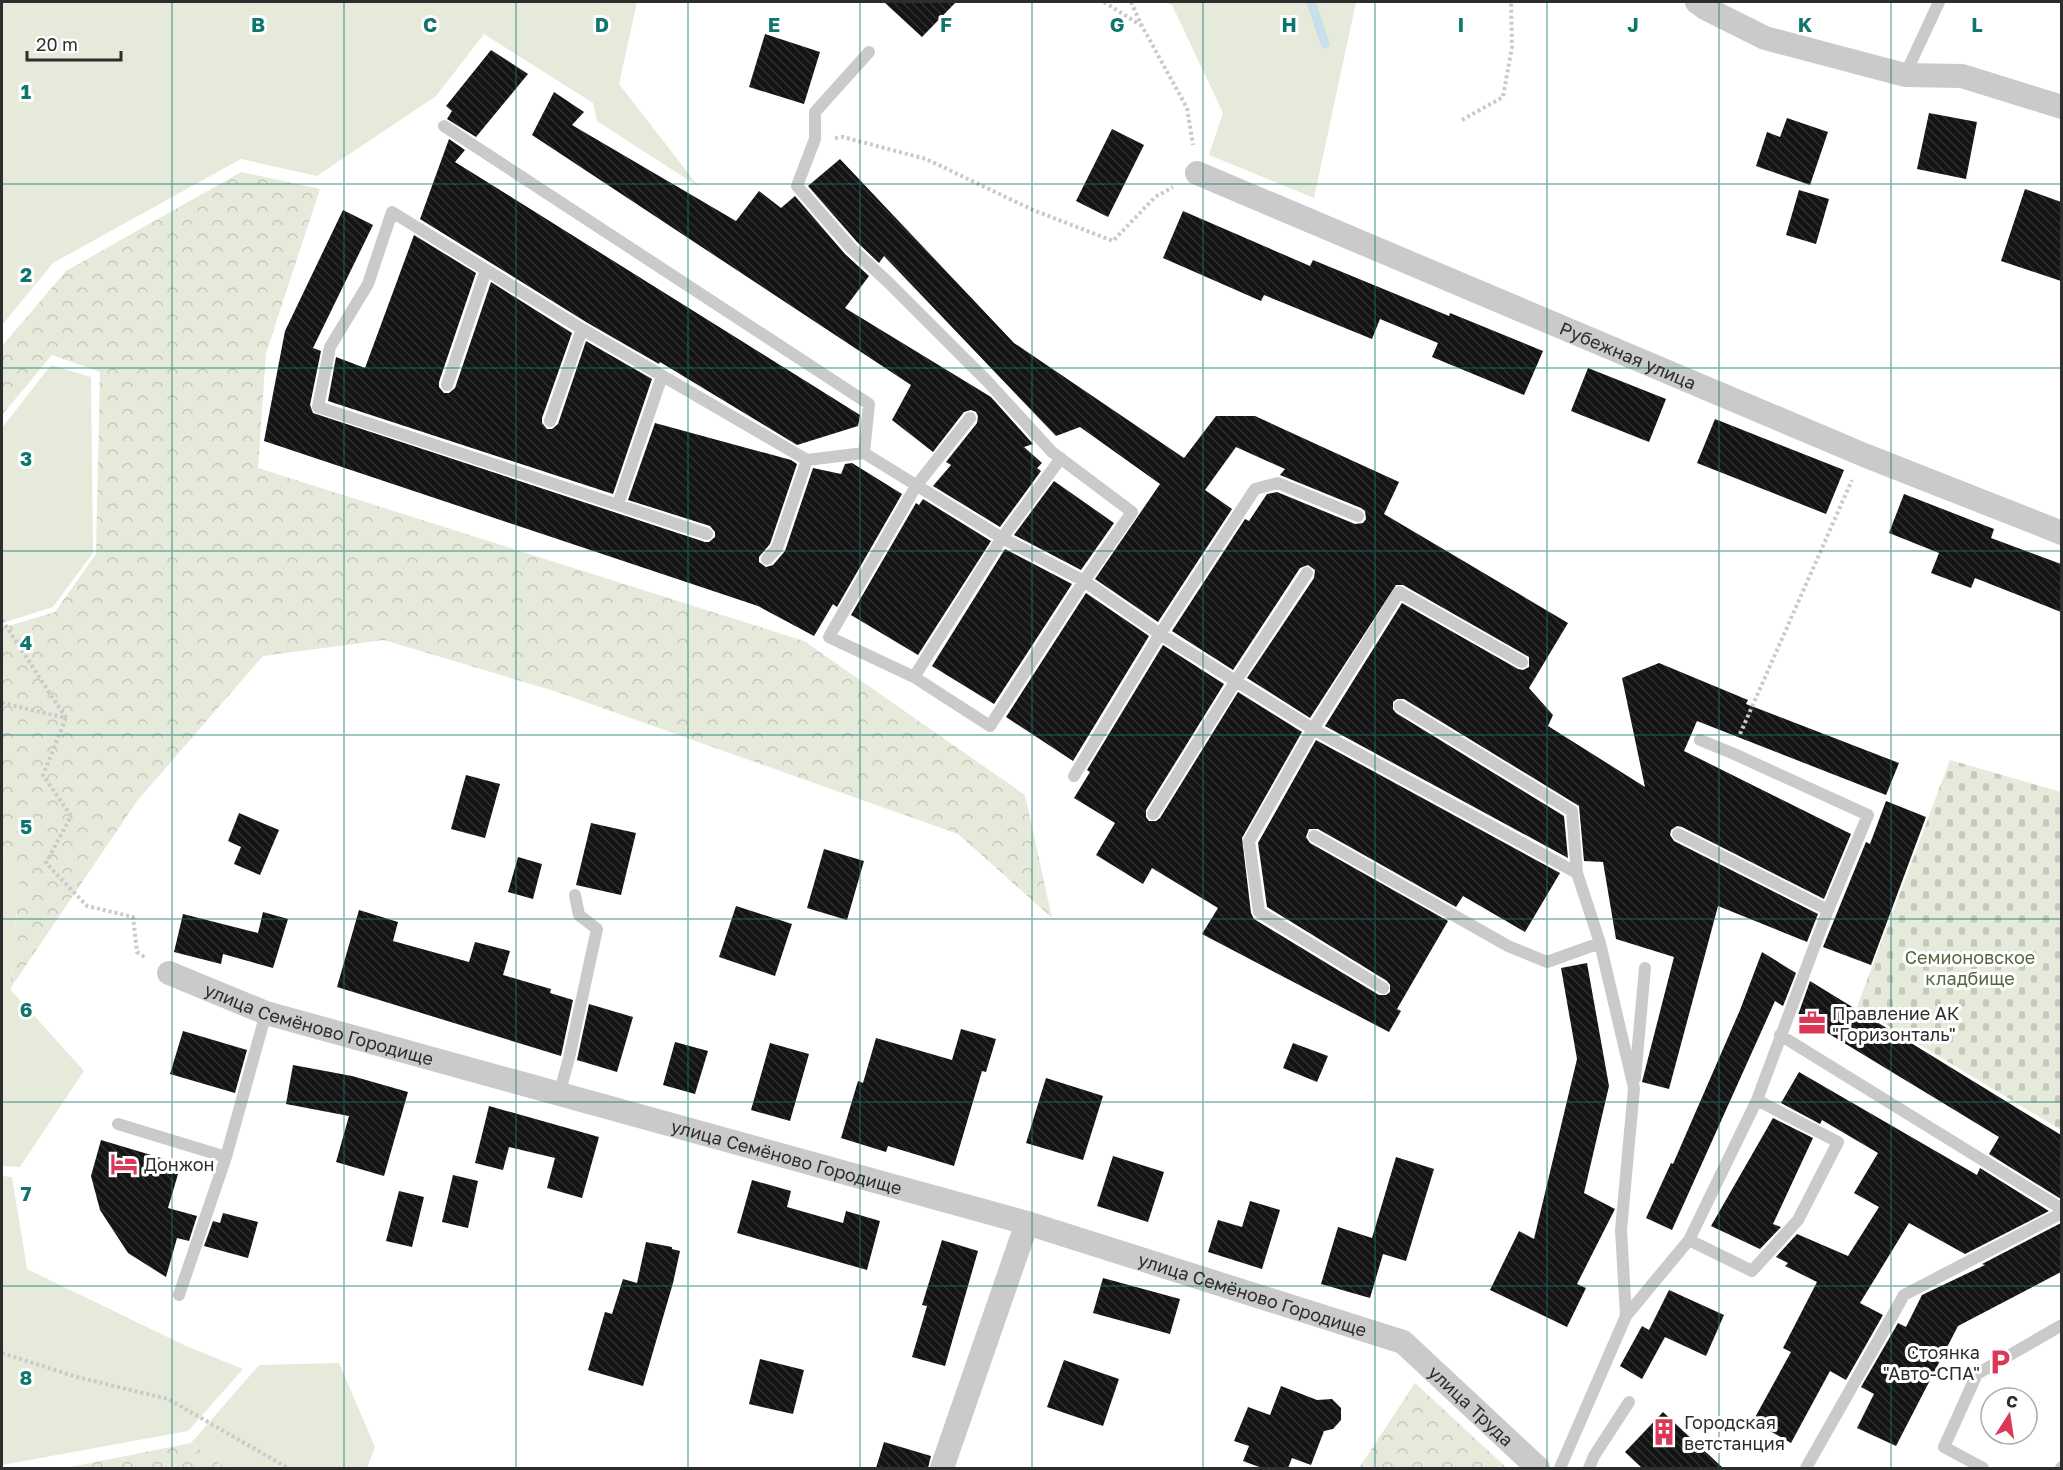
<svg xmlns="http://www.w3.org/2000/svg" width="2063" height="1470" viewBox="0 0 2063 1470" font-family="'Golos Text',sans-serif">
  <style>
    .grass { fill: #e5eadb }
    .forest { fill: url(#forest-crowns) }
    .cemetery { fill: url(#cemetery-stones) }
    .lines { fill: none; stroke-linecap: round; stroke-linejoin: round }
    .stream { stroke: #c8e0e9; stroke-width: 9 }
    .building { fill: url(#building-back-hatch) }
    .path { stroke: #cacaca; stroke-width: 4; stroke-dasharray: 3 3; stroke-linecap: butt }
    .service { stroke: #cacaca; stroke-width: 12 }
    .minor { stroke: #cacaca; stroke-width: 24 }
    .grid { fill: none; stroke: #0f766e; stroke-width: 1.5; stroke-opacity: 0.55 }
    .labels { text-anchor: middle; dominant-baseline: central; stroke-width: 6; stroke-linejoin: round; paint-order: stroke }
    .street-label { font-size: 18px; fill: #2d2d2d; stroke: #fff }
    .park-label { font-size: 18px; fill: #55663d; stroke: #fff }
    .poi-label { font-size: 18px; fill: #2d2d2d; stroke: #fff; text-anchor: start }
    .grid-label { font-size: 20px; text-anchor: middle; font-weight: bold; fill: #0f766e; stroke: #fff; stroke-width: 6; stroke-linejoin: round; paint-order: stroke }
  </style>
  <defs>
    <pattern id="forest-crowns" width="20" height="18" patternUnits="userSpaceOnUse" patternTransform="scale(1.5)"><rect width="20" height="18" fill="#e5eadb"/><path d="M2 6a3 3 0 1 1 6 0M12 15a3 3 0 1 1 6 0" fill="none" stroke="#c5c9bc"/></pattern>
    <pattern id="cemetery-stones" width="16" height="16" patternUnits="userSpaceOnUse" patternTransform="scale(1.5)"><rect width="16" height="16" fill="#e5eadb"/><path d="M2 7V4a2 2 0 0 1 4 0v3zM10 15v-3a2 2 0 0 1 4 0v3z" fill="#c5c9bc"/></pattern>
    <pattern id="building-back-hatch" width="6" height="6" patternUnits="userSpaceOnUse" patternTransform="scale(1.5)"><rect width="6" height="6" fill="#141414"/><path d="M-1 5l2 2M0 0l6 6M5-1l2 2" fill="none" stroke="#2e2e2e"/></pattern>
  </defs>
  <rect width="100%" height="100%" fill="#fff"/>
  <path class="grass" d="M2,2h635l-18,82 80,103 -102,-66 -4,-18 -109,-69 -48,62 -119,80 -76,-17 -188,104 -51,62z
    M1166,2h190l-42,196 -105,-43 14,-42 -51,-108z
    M51,365l40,12 2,176 -40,54 -51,16v-195z
    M2,849l18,25 -10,115 74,82 -64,96 -18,-1z
    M2,1176l10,1 15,92 159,77 57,23 -55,62 -186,34z
    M339,1363l36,84 -8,21h-141l-35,-25 68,-78z"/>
  <path class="forest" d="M241,172l79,17 -54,164 -8,115 546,173 221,154 27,123 -94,-84 -401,-142 -173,-52 -121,16 -126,145 -127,188 10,-115 -18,-25v-221l53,-16 41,-58 4,-182 -48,-17 -50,60v-69l64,-75z
    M1415,1383l92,85h-148z
    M191,1443l35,25h-161z"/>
  <path class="cemetery" d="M1950,760l111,32v338l-204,-123z"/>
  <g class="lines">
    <path class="stream" d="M1311,2l14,42"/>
  </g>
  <path class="building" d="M884,2h72l-34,35z
    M765,34l55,18 -16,52 -55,-17z
    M491,50l37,24 -52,63 -29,-18 5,-8 -6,-5z
    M554,92l30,20 -12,13 164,96 23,-30 22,17 14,-12 50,58 24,22 -24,32 146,89 42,47 -9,3 18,16 -5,5 4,3 -41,56 -67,-41 18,-21 -5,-3 31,-39 1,-7 -2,-4 -5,-2 -7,2 -31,40 -41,-32 19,-35 -379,-250z
    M1929,113l48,9 -11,57 -49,-10z
    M1787,118l41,14 -18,53 -54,-19 11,-34 13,5z
    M1112,129l32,16 -36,72 -32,-16z
    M449,139l16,11 -10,12 405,253 -2,11 -61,19 -137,-83 -1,2 -73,-42 -166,-103z
    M840,159l174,184 170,115 32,-42h39l144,66 -15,32 184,109 -39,65 24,27 -5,11 97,61 -23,-109 37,-15 89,37 -2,4 153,59 -13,32 -189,-74 -13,30 167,83 -27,65 -142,-72 -5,-1 -6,4 -1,5 4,6 144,73 -11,28 -89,-36 -49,183 -27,-7 32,-125 -58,-18 -13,-77 -19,-1 -5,-55 -175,-107h-7l-4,3v7l3,4 168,103 4,42 -243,-132 77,-123 116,66 5,1 6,-3v-10l-126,-72h-7l-86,133 -63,-40 67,-100 1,-8 -7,-5 -8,3 -67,102 -61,-39 73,-112 4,2 18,-27 10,-2 78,32 8,-1 3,-4 -1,-8 -4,-3 -81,-33 5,-6 -49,-22 -31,43 27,19 -74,113 -63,-43 65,-95 -80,-57 -24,9 -172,-180 -5,7 -22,-21 -49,-56z
    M2025,189l36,13v79l-60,-20z
    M1799,190l30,9 -13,45 -30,-9z
    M343,210l30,15 -60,123 8,3 -11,54 3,8 392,129h4l6,-5v-5l-5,-6 -82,-26 27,-77 136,37 6,4 -27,80 -11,13v5l7,5 7,-2 12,-14 28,-83 28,6 4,-10 7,-1 50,31 -65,113 -4,-3 -19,32 -56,-30 -494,-165 21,-110z
    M1183,211l127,55 3,-6 136,56 1,-3 93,38 -19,44 -92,-38 6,-14 -58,-24 -8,20 -108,-44 -3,6 -98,-43z
    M414,235l62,38 -37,109v5l5,6h5l6,-5 36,-106 81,51 -30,85v5l5,6h5l6,-5 28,-83 66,38 -39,115 -285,-93 8,-44 29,11z
    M1588,368l78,31 -17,43 -78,-31z
    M1715,419l129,51 -18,44 -129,-51z
    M1054,481l60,42 -33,47 -67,-35z
    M1904,494l90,35 -3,9 70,26v48l-86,-34 -4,10 -40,-15 8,-20 -50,-20z
    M923,499l68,42 -73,114 -67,-40 65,-112 3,2z
    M1005,549l67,35 -78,120 -62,-38z
    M1086,593l63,43 -76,125 -67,-44z
    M1163,645l61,39 -78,126v7l3,4h7l4,-3 78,-126 64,40 -60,106 9,75 3,6 125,76h7l4,-3v-7l-3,-4 -120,-74 -9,-64 58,-103 244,133 -35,59 -62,-36 -7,11 -138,-78h-9l-3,8 4,6 138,78 -51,88 4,2 -12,21 -187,-98 16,-26 -66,-40 -9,16 -47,-29 19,-32 -41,-25 16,-26 -3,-2z
    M466,775l34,9 -15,54 -34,-9z
    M1886,801l40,16 -55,148 -48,-18 43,-105 4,2z
    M239,813l40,17 -19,45 -26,-11 7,-17 -13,-6z
    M591,823l45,10 -15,62 -45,-10z
    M824,849l40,12 -17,59 -40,-12z
    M518,857l24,7 -9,35 -25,-7z
    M736,906l56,18 -17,52 -56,-19z
    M359,910l39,12 -5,19 76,21 6,-20 35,9 -7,24 48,14 -1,4 23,7 -12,56 -224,-69z
    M263,912l25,7 -15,49 -50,-14 -2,10 -47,-12 9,-38 75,19z
    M1762,952l34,21 -13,33 -8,-5 -103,229 -26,-12 25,-55 2,1 67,-154z
    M1587,963l22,123 -25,107 31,16 -38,75 9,4 -19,39 -77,-37 29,-59 15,8 43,-180 -16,-91z
    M1810,981l251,154v64l-72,-45 10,-17 -201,-122z
    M589,1004l44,13 -16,55 -40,-12z
    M961,1029l35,10 -10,33 -4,-1 -28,95 -66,-20 -2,6 -45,-14 17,-57 5,2 13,-45 76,22z
    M183,1031l64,19 -12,43 -65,-19z
    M675,1042l33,9 -13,43 -32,-9z
    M770,1043l39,11 -19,67 -39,-11z
    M1293,1043l35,13 -11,26 -34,-14z
    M293,1065l59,11 56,16 -24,84 -48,-14 13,-46 -63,-12z
    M1799,1072l178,103 3,-7 69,43 -84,43 -56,-31 -49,80 23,12 -37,65 -16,-9 -39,72 -38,-22 38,-69 -8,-4 34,-66 -32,-16 3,-3 -12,-6 21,-23 51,22 31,-49 -25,-14 24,-40 -56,-33 -2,4 -39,-21z
    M1046,1078l57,18 -20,64 -57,-17z
    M489,1106l110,31 -17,61 -35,-10 8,-30 -46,-11 -6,23 -28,-7z
    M1773,1118l40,20 -40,86 8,3 -21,22 -49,-23z
    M101,1140l80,24 -13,44 29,8 -8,25 -12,-3 -11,39 -38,-24 -28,-43 -9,-34z
    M1113,1156l51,16 -16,50 -51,-16z
    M1396,1157l38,12 -28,92 -23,-7 -13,44 -49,-14 17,-57 34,11z
    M453,1175l25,6 -10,47 -26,-6z
    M752,1180l39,11 -4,16 56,16 3,-12 34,10 -13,49 -130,-37z
    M399,1191l25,6 -12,50 -26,-6z
    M1250,1201l30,9 -18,59 -54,-17 10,-32 24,7z
    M223,1213l35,9 -10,36 -44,-12 9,-25 7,2z
    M2061,1223v49l-103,54 -62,120 -39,-18 17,-34 -13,-7 37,-64 8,4 16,-32 63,-30 -3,-1z
    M942,1240l36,11 -33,115 -33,-9 15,-51 -5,-1z
    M646,1242l26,5v2l8,2 -7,32 -30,103 -55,-16 17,-58 7,2 11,-35 14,4z
    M1103,1278l77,21 -10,35 -77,-21z
    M1669,1290l55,25 -18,41 -41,-19 -23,42 -22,-13 22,-40 7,4z
    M760,1359l44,11 -11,44 -44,-10z
    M1064,1360l55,19 -16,47 -56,-19z
    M1281,1386l36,14 15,-1 9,9v12l-8,9 -9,2 -13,34 -19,-7 -4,10h-26l-19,-7 6,-15 -15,-5 14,-34 22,8z
    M1663,1412l60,56h-81l-17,-16z
    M884,1442l47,14 -3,12h-52z"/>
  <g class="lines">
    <path class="path" d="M1104,2l38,24
      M1131,2l11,24 45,82 6,37
      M1462,120l41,-23 9,-50 -1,-45
      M835,138l8,-1 83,22 107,51 80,31 42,-44 18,-10
      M2,620l64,98 -64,-15
      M66,718l-23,57 28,41 -25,47 41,43 46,11 4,35 9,6
      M1740,734l112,-254
      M2,1353l75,24 91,22 120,69"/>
    <path class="service" d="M869,52l-54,60v27l-18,47 54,62 37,34 100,100 64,70 80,60 -48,69 -94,145 -76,-49
      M1905,75l34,-73
      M444,126l425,278 -5,49 138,85 82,43 76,53 153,95 264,144 23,70 34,145 -13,142 5,86
      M447,385l39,-115
      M970,418l-54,68 -87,151 85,40 88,-139 59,-80
      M550,421l32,-92
      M618,504l44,-128
      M707,534l-389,-127 12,-60 38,-63 24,-72 190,117 225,131 57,-7
      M767,559l10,-11 30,-88
      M1400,706l172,105 5,62
      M1074,776l86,-142 95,-145 23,-6 80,33
      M1153,814l82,-132 72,-109
      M1678,834l150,76
      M1314,836l194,110 39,16 53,-19
      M1383,988l-124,-76 -10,-71 64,-112 86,-137 123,70
      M1780,1035l282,174
      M1635,1078l10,-110
      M559,1095l10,-37 28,-129 -18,-14 -4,-20
      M118,1124l108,33
      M1689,1240l63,31 46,-51 40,-78 -81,-42
      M179,1295l47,-138 40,-144
      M1560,1468l66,-152 63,-76 68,-140 71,-190 40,-95 -136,-62 -32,-13
      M1589,1468l5,-12 35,-54
      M1806,1468l98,-173 158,-82
      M1983,1468l-39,-21 33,-73 85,-49
      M2061,1468l1,-1"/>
    <g class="minor">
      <path d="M1697,2l8,6 60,30 140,37 57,1 100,31"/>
      <path id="s1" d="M1197,173l667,282 198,78"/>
      <path id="s2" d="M169,973l97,40 761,210 376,119 135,126"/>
      <path d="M942,1468l85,-245"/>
    </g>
  </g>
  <path class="grid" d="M172,2v1466M344,2v1466M516,2v1466M688,2v1466M860,2v1466M1032,2v1466M1203,2v1466M1375,2v1466M1547,2v1466M1719,2v1466M1891,2v1466M2,184h2060M2,368h2060M2,551h2060M2,735h2060M2,919h2060M2,1102h2060M2,1286h2060"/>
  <defs>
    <symbol id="office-bare" viewBox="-9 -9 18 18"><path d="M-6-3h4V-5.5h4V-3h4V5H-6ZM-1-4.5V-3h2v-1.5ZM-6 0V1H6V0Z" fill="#db3757" stroke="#fff" stroke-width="2.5" paint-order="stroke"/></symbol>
    <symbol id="hotel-bare" viewBox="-9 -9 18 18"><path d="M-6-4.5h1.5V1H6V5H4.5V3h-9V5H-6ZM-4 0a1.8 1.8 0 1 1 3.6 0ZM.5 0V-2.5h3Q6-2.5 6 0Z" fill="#db3757" stroke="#fff" stroke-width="2.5" paint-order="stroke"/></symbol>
    <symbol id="parking-bare" viewBox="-9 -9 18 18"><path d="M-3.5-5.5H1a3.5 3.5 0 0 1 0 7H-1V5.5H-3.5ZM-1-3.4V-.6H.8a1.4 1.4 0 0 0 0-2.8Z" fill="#db3757" stroke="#fff" stroke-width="2.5" paint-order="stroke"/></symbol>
    <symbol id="building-bare" viewBox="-9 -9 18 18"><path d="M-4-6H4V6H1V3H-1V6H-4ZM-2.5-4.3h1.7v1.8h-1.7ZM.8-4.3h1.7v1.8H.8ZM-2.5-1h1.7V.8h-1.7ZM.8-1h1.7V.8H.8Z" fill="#db3757" stroke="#fff" stroke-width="2.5" paint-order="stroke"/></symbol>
  </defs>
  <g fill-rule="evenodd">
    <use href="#office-bare" x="1793" y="1004" width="38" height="38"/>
    <use href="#hotel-bare" x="105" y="1145" width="38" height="38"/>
    <use href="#parking-bare" x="1981" y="1343" width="38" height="38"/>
    <use href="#building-bare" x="1645" y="1413" width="38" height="38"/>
  </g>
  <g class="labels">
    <g class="street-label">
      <text stroke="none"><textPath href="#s1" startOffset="468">Рубежная улица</textPath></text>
      <text stroke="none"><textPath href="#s2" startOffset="159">улица Семёново Городище</textPath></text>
      <text stroke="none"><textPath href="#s2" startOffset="645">улица Семёново Городище</textPath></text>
      <text stroke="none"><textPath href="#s2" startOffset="1131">улица Семёново Городище</textPath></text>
      <text stroke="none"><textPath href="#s2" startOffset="1382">улица Труда</textPath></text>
    </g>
    <g class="park-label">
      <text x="1970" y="957">Семионовское<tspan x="1970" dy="21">кладбище</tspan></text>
    </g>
    <g class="poi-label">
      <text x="1832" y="1013">Правление АК<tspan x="1832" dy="21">"Горизонталь"</tspan></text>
      <text x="144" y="1164">Донжон</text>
      <text x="1980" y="1352" text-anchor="end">Стоянка<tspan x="1980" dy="21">"Авто-СПА"</tspan></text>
      <text x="1684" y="1422">Городская<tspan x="1684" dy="21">ветстанция</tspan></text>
    </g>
  </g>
  <g class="grid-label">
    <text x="258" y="32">B</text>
    <text x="430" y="32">C</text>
    <text x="602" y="32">D</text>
    <text x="774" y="32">E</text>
    <text x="946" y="32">F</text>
    <text x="1117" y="32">G</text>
    <text x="1289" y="32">H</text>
    <text x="1461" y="32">I</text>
    <text x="1633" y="32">J</text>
    <text x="1805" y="32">K</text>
    <text x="1977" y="32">L</text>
    <text x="26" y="99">1</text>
    <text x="26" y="282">2</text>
    <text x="26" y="466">3</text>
    <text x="26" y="650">4</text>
    <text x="26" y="834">5</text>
    <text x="26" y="1017">6</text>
    <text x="26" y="1201">7</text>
    <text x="26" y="1385">8</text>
  </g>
  <rect width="2063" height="1470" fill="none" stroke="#2d2d2d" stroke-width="6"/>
  <g transform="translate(2009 1416) rotate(12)"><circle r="28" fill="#ffffff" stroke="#ababab" stroke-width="1.5"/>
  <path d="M0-4.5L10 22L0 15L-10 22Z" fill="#db3757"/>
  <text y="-9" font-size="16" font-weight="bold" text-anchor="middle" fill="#2d2d2d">С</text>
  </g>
  <path d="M27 51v9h94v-9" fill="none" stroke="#2d2d2d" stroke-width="3"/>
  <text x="36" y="51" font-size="18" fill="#2d2d2d" stroke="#ffffff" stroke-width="4.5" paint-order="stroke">20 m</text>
</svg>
